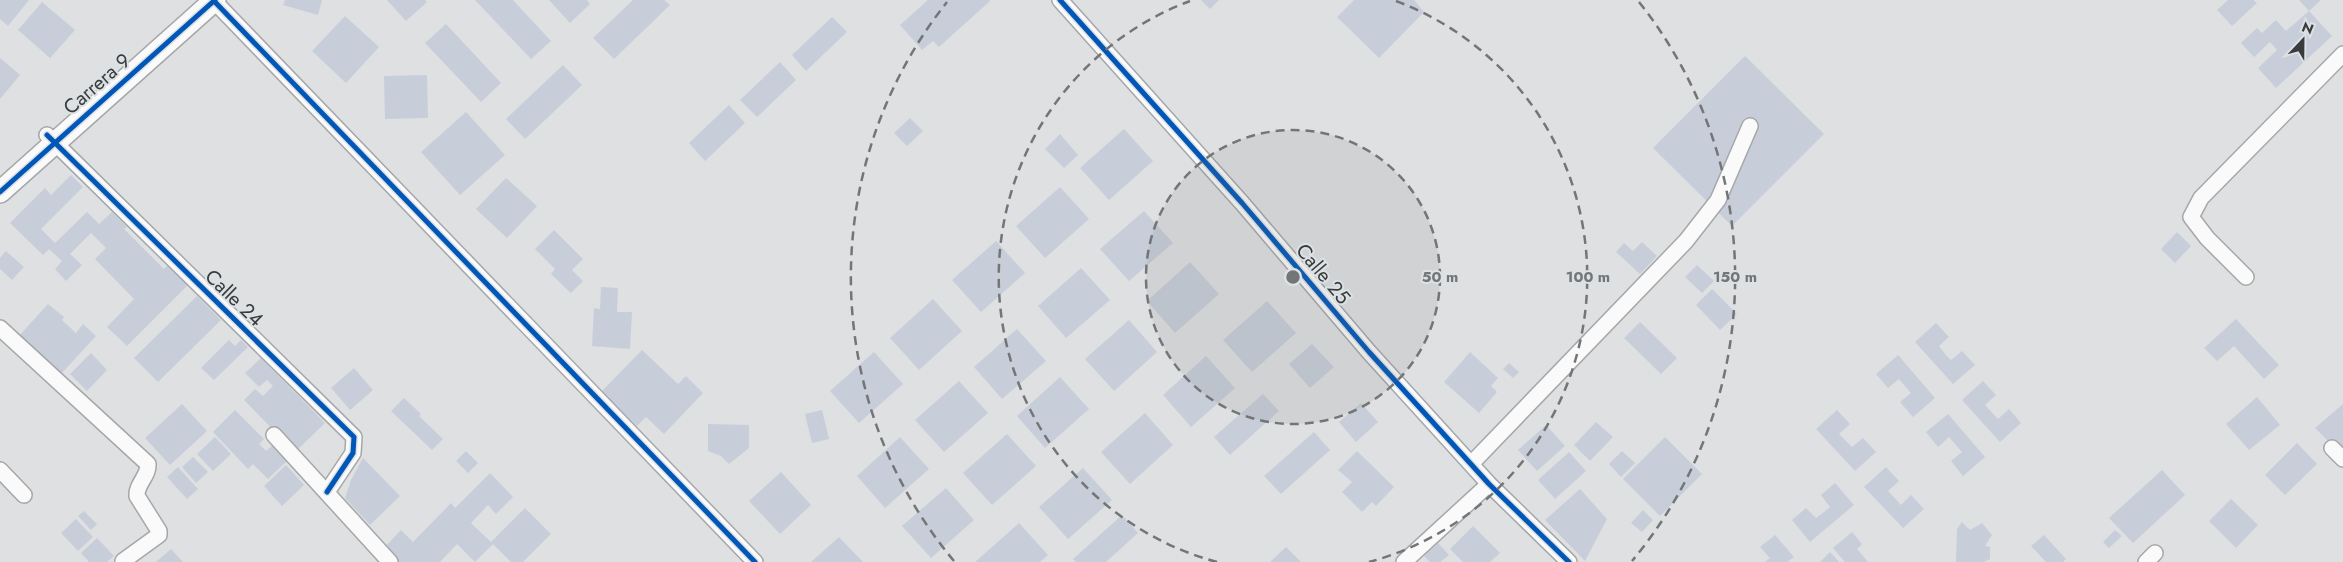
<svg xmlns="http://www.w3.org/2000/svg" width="2343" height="562" viewBox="0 0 2343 562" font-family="Jost,sans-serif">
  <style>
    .building { fill: #c8ced9 }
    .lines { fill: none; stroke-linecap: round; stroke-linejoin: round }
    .minor-casing { stroke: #a5a7a8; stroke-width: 18 }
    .secondary-casing { stroke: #a5a7a8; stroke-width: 24 }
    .minor { stroke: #fafafb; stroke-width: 15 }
    .secondary { stroke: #fafafb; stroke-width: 21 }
    .cycleway-casing { stroke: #dce1e4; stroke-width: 8 }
    .cycleway { stroke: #0057b8; stroke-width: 5 }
    .ring { fill: none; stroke: #737576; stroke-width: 2.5; stroke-dasharray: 9 6 }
    .labels { text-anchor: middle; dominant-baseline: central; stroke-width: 4; stroke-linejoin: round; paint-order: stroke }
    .street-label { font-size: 20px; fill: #393b3c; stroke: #dce1e4 }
    .centre { fill: #737576; stroke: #dce1e4; stroke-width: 2.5 }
    .ring-label { font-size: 15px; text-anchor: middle; font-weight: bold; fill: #737576; stroke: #dce1e4; stroke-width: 4; stroke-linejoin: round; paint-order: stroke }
  </style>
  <rect width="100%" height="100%" fill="#dee0e2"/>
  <path class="building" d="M0,0h29l-21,26 -8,-7z
    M285,0h37l-4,15 -35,-10z
    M387,0h38l2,2 -21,19z
    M475,0h38l38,41 -20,18z
    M549,0h38l3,4 -20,19z
    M633,0h31l6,5 -56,54 -21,-21z
    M928,0h61l1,1 -51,46 -6,-6 -11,9 -22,-25z
    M1201,0h18l-9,9z
    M1354,0h60l10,12 -45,46 -42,-41z
    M2228,0h25l4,3 -25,23 -15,-16z
    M2299,0h22l-12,11z
    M42,2l33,28 -25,28 -32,-28z
    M2309,11l23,25 -56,52 -18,-20 19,-18 -7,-8 -16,15 -13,-14 16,-15 5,5 14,-13 10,11z
    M345,16l34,31 -33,36 -34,-32z
    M832,17l15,15 -41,39 -14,-16z
    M446,24l55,59 -20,19 -56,-59z
    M1745,56l79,78 -92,92 -79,-78z
    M0,58l20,17 -20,24z
    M780,62l16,18 -39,37 -17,-17z
    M563,65l19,20 -57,54 -19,-20z
    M427,75l1,43 -43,1 -1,-43z
    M729,105l16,18 -40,38 -16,-18z
    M466,112l39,43 -45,40 -39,-43z
    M910,118l13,13 -16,15 -13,-13z
    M1124,129l29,32 -44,39 -29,-32z
    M1060,134l18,21 -14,13 -19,-19z
    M71,175l12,12 -42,42 14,14 32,-31 12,12 13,-12 15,15 -3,2 40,40 4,-4 20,20 -61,61 -20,-19 27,-28 -39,-40 11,-11 -15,-15 -21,21 12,11 -16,16 -11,-12 7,-8 -13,-12 -6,6 -33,-32 35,-35 6,7z
    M506,178l31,28 -30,32 -31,-29z
    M1060,187l29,32 -44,39 -29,-32z
    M1144,211l29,32 -44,38 -29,-32z
    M554,230l29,29 -11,11 11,11 -12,12 -20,-19 4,-5 -20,-20z
    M2177,232l14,14 -16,17 -14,-14z
    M996,241l29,32 -44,39 -29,-32z
    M1642,242l15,14 -17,18 -24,-22 8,-9 9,8z
    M6,251l18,16 -12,13 -12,-11v-11z
    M1190,262l29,32 -44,39 -28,-32z
    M1697,265l17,16 -12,12 -17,-16z
    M1081,268l29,32 -44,38 -28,-32z
    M601,287l17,1 -1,24h15l-2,37 -38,-3 2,-38 6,1z
    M1712,289l25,25 -17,16 -24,-25z
    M197,296l24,24 -63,62 -24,-24z
    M933,299l29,32 -43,39 -29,-32z
    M1267,301l29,32 -44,39 -29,-32z
    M48,304l16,13 -2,3 14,13 7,-9 13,12 -36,39 -42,-38z
    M2236,319l43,46 -15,14 -30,-33 -17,15 -13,-13z
    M1129,320l28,32 -43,39 -29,-32z
    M1640,322l37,36 -16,16 -37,-36z
    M1936,323l13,14 -10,9 6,8 6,6 11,-9 13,14 -22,19 -38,-42z
    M1017,329l29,32 -44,38 -28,-32z
    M229,340l6,6 6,-6 7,7 -34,33 -13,-12z
    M1312,344l22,23 -24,21 -21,-24z
    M642,350l36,34 8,-8 17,17 -39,41 -18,-17 -9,9 -36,-34z
    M874,352l29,32 -44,39 -29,-32z
    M1470,352l28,26 -7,8 6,6 -18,21 -35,-31z
    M91,353l16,17 -20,21 -17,-17z
    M1898,355l37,43 -22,19 -13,-15 11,-9 -12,-14 -11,9 -12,-14z
    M1206,356l29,32 -44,39 -28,-32z
    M261,358l64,65 -30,29 -51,-52 11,-11 8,7 10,-10 -6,-6 -8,7 -14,-14z
    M1509,363l10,9 -6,6 -10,-9z
    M354,368l19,22 -23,20 -19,-22z
    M1060,377l29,32 -44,39 -28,-32z
    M959,381l29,32 -44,39 -29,-32z
    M1983,381l13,14 -11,10 13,14 11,-10 12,14 -21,19 -38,-42z
    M1263,394l16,17 -49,44 -16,-18z
    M2257,397l23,28 -31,25 -23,-26z
    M404,398l17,16 -2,2 24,23 -11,11 -41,-39z
    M1361,403l17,19 -22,20 -17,-20z
    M182,404l25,27 -37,34 -25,-27z
    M2343,404v52l-28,-28z
    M235,410l29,29 -5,5 7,7 8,-7 15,15 -21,20 -15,-15 -5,5 -35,-37z
    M822,410l7,29 -17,4 -7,-29z
    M1837,410l13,14 -11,10 13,13 11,-9 13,14 -21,19 -39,-42z
    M1145,413l28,32 -43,39 -29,-32z
    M1948,414l37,43 -22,19 -12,-15 11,-9 -13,-15 -11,10 -12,-15z
    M1596,422l17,15 -23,24 -16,-16z
    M708,424l41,1v23l-20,16 -8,-8 -13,-5z
    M1546,425l19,21 -28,25 -19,-21z
    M1314,432l16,18 -49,44 -17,-18z
    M1007,434l29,32 -44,39 -29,-32z
    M215,437l16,17 -18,17 -16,-17z
    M900,437l29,32 -44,39 -28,-32z
    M1665,437l37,37 -42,42 -37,-37z
    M2297,443l20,21 -32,31 -20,-20z
    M466,451l12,12 -10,10 -12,-12z
    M1357,451l37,36 -18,19 -4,-4 -10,10 -20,-20 10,-10 -14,-12z
    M1622,451l13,12 -14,14 -12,-13z
    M1569,452l17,19 -31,28 -17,-19z
    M193,457l15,15 -12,11 -14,-16z
    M363,458l37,38 -30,29 -25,-27 6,-18z
    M286,465l18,20 -22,21 -18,-20z
    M178,467l20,22 -11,10 -20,-22z
    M1886,467l13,14 -11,10 13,14 10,-10 13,14 -21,19 -39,-41z
    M1083,468l29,32 -44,39 -29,-32z
    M2162,470l23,25 -52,48 -24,-25z
    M781,472l30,33 -31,29 -31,-33z
    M490,473l23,24 -17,17 -8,-9 -17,18 4,4 16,15 34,-34 26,26 -28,28h-12l-18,-18 -18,18 -18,-18 -17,18h-43l-13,-14 17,-18 12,12 38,-39 4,5z
    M1835,483l19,22 -44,37 -18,-22 14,-12 10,10 7,-5 7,-6 -9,-12z
    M946,488l28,32 -43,38 -29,-32z
    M1580,489l27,30 -22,42 -40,-41z
    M2231,499l27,26 -22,23 -27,-27z
    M1643,510l10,10 -11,12 -11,-9z
    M84,511l13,13 -6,6 -13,-14z
    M1122,515l16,18 -32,29h-30l-3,-3z
    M76,519l17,18 -15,14 -17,-18z
    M1962,522l8,8 12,-7 10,12 -7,11 5,1v12l-6,3h-28l1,-33z
    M1019,523l29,32 -8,7h-65z
    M1473,526l27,27 -10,9h-27l-13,-13z
    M2115,530l7,6 -13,12 -6,-6z
    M1852,532l10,12 -5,5 11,13h-23l-12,-14z
    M1775,535l19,22 -7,5h-22l5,-4 -10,-11z
    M2044,535l22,24 -3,3h-17l-15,-16z
    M839,537l24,25h-52z
    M97,538l17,18 -7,6h-18l-8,-9z
    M1438,543l11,12 -9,7h-10l-6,-6z
    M1286,547l15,15h-31z
    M171,549l12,13h-27z
    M1830,552l9,10h-19z"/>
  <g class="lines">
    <defs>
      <path id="minor" d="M1060,0l182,203 127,149 120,132 80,78
        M214,1l541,561
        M47,135l307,302 -1,16 -26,39
        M2246,277l-39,-39 -16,-21 10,-19 142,-144
        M0,328l148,136c1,12 -12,20 -11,32l22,35v4l-36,26
        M274,435l116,127
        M2332,448l11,11
        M1472,463l214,-222 32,-41 32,-74
        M0,470l24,25
        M1404,562l85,-78
        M2146,562l9,-9"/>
      <path id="secondary" d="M0,192l215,-192"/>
    </defs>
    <use href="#minor" class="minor-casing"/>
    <use href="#secondary" class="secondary-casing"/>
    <use href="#minor" class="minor"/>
    <use href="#secondary" class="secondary"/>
    <defs>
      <path id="cycleway" d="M1060,0l182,203 127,149 120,132 80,78
        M214,1l541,561
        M47,135l307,302 -1,16 -26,39
        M0,192l215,-192"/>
    </defs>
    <use href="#cycleway" class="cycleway-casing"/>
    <use href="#cycleway" class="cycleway"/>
  </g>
  <circle cx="1293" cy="277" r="147" fill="#737576" fill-opacity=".12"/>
  <g class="ring">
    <circle cx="1293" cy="277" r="147"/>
    <path d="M1217 562A295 295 0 0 1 1190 1M1396 1A295 295 0 0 1 1369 562"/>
    <path d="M954 561A442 442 0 0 1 947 2M1639 2A442 442 0 0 1 1632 561"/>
  </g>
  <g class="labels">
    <g class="street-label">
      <text transform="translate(97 84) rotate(-41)">Carrera 9</text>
      <text transform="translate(1323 274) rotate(50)">Calle 25</text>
      <text transform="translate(234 298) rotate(44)">Calle 24</text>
    </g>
  </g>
  <circle cx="1293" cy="277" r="8" class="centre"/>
  <g class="ring-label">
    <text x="1440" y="282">50 m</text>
    <text x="1588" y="282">100 m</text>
    <text x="1735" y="282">150 m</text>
  </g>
  <g transform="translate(2303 40) rotate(22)" stroke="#dce1e4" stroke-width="4" paint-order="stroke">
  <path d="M0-4L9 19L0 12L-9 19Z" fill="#393b3c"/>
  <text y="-8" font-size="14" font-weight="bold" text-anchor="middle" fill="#393b3c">N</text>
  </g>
</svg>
